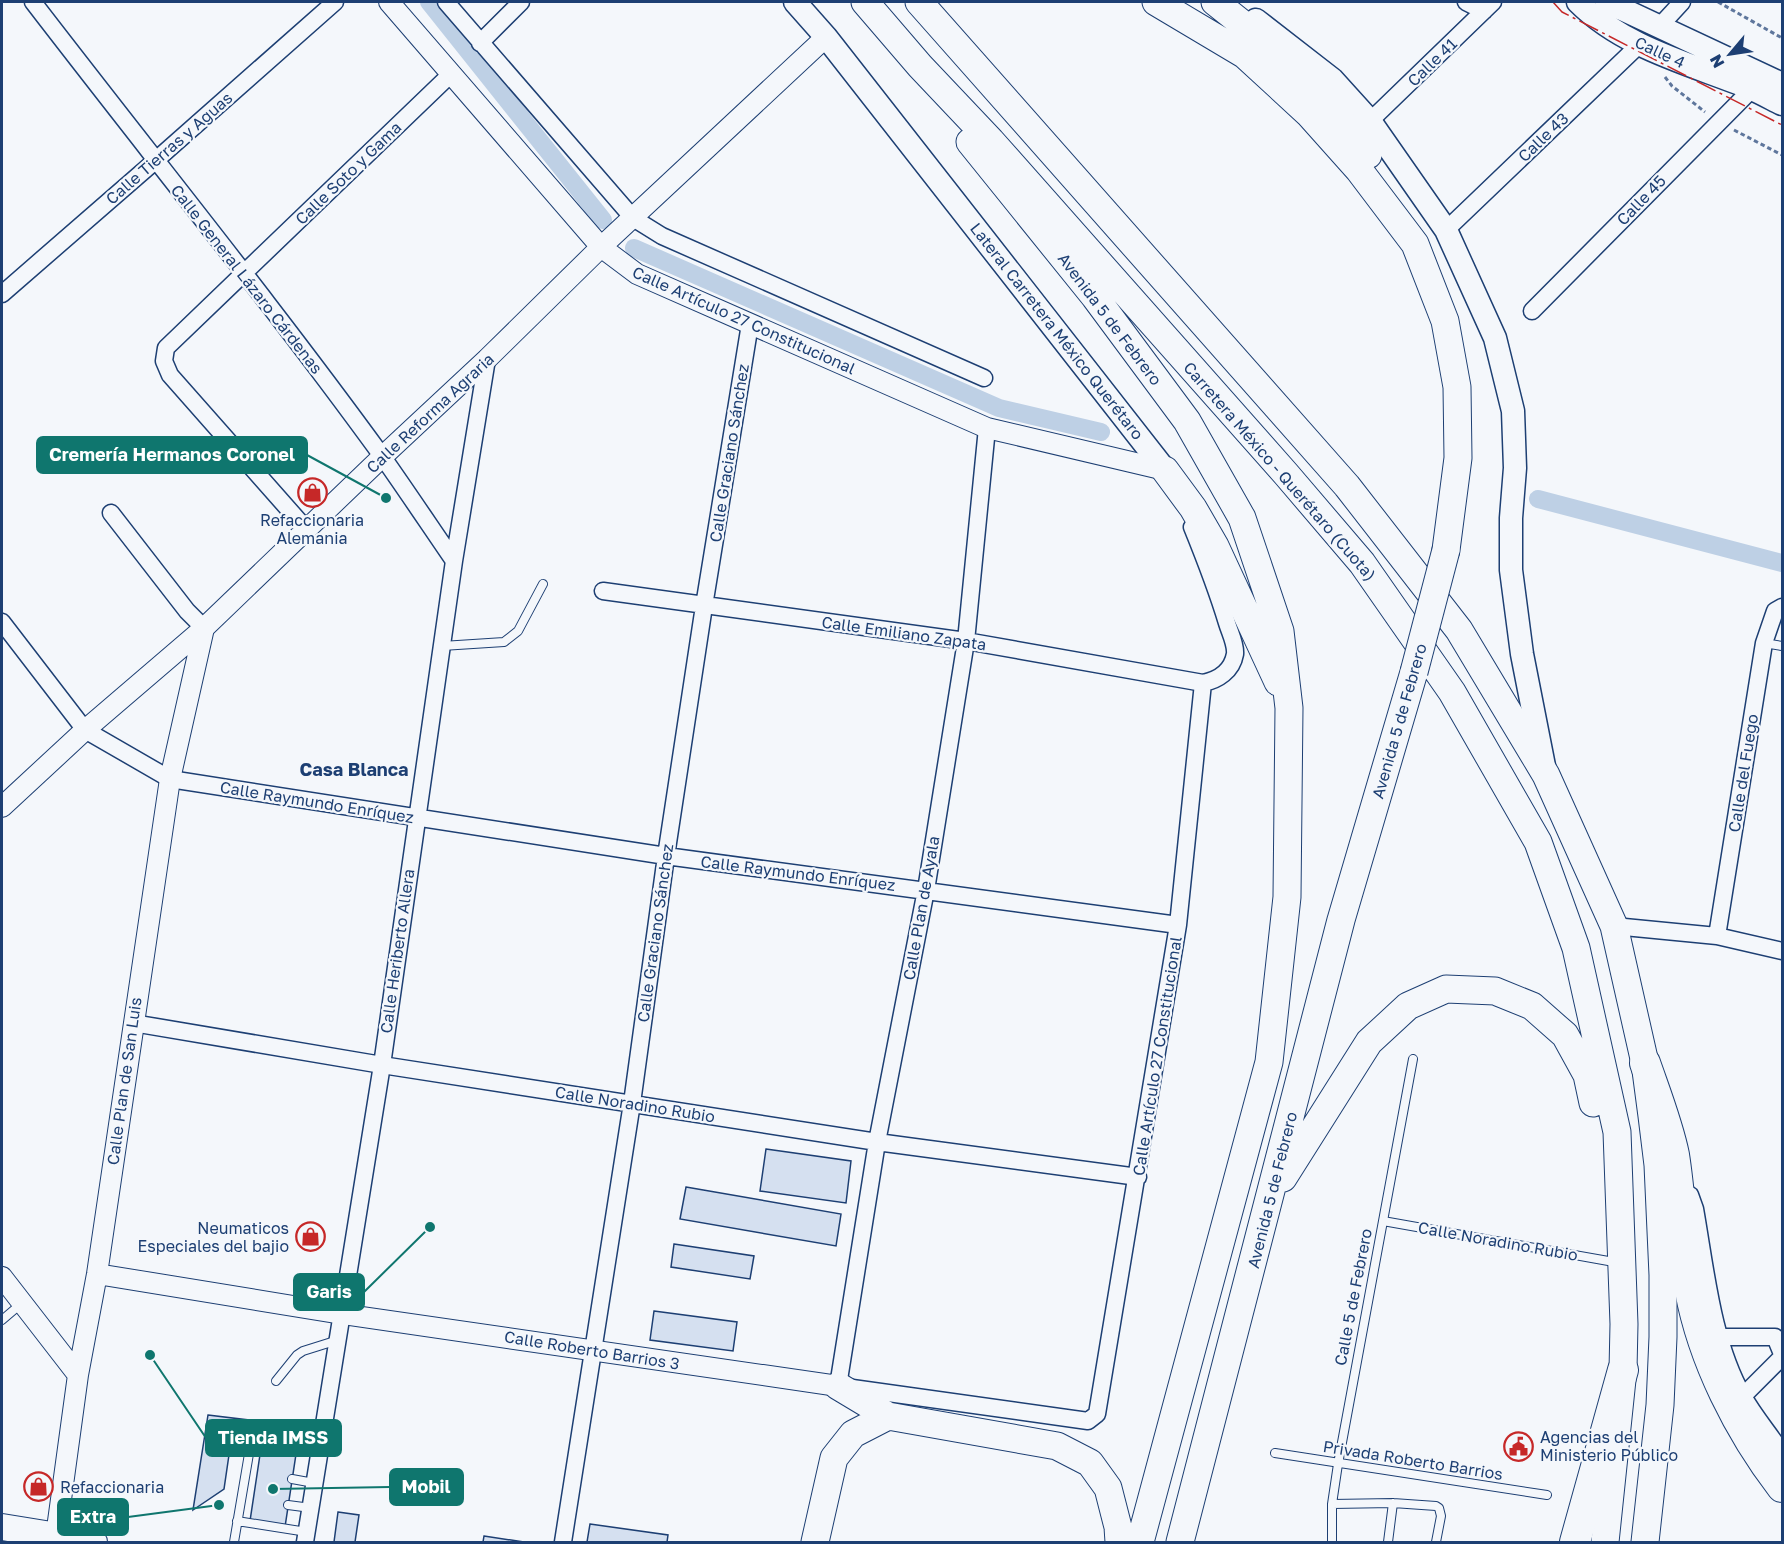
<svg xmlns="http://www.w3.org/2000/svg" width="1784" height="1544" viewBox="0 0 1784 1544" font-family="'Golos Text',sans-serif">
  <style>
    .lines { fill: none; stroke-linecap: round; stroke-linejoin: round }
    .canal { stroke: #bed0e5; stroke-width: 18 }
    .building { fill: #d5e0f0; stroke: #1d3f73; stroke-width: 1.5 }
    .service-casing { stroke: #1d3f73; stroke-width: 10 }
    .minor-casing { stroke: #1d3f73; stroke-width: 19 }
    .tertiary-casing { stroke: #1d3f73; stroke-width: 22 }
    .secondary-casing { stroke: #1d3f73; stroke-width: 25 }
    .primary-casing { stroke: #1d3f73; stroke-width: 28 }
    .trunk-casing { stroke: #1d3f73; stroke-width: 29 }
    .motorway-casing { stroke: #1d3f73; stroke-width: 32 }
    .path { stroke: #5e769c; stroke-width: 3; stroke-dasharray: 4.5 3; stroke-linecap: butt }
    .service { stroke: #f4f7fb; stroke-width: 8 }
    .minor { stroke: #f4f7fb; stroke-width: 16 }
    .tertiary { stroke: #f4f7fb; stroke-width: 20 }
    .secondary { stroke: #f4f7fb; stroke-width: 22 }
    .primary { stroke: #f4f7fb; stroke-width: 26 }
    .trunk { stroke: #f4f7fb; stroke-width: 27 }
    .motorway { stroke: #f4f7fb; stroke-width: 30 }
    .trunk-bridge-casing { stroke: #1d3f73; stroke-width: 29; stroke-linecap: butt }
    .trunk-bridge { stroke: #f4f7fb; stroke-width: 27 }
    .power { stroke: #c62828; stroke-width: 1.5; stroke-dasharray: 21 4.5 3 4.5; stroke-linecap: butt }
    .labels { text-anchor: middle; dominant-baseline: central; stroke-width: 4.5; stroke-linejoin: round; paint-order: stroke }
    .street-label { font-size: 16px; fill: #1d3f73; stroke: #f4f7fb }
    .poi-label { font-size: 16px; fill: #1d3f73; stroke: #f4f7fb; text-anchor: start }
    .neighbourhood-label { font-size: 18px; font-weight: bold; fill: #1d3f73; stroke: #f4f7fb }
    .leader { fill: none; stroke: #0f766e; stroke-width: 2 }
    .callout-dot { fill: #0f766e; stroke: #f4f7fb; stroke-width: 2 }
    .callout { fill: #0f766e; stroke: #0f766e; stroke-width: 2 }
    .callout-label { font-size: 18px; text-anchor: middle; font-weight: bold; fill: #fff }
  </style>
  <rect width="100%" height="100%" fill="#f4f7fb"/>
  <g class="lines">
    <path class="canal" d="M429,2l174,218
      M634,248l365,160 102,24
      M1538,499l244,64"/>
  </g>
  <path class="building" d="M766,1149l85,12 -5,42 -86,-12z
    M686,1187l155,27 -5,32 -156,-27z
    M674,1244l80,12 -4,23 -79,-12z
    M654,1311l83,11 -4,29 -83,-11z
    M208,1415l49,6 -27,27 -6,41 -31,21z
    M261,1448l35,6 -11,73 -35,-6z
    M338,1512l21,3 -4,27h-21z
    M590,1524l78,11 -1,7h-80z
    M484,1536l40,6h-41z"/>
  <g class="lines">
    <defs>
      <path id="service" d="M1764,643l18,3
        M442,646l62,-4 14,-11 25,-47
        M1383,1221l231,41
        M2,1320l20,-17
        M276,1381l21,-26 6,-4 35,-11
        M1275,1453l272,42
        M292,1479l22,4
        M1332,1504l61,-1 43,3 3,2 2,8 -5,26
        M288,1505l23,3
        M237,1521l70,11
        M234,1542l17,-100 5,-2 63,14
        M1332,1542v-38l6,-40 75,-405
        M1388,1542l5,-39"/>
      <path id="minor" d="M33,2c116,151 237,300 349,454 24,34 48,70 72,105
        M446,2l187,216 29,18 322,142
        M1466,2l18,9
        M1659,27l23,-25
        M480,43l41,-41
        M1370,121l123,-119
        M1446,230l194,-186
        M2,294l153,-133 180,-159
        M1532,311l220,-222
        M987,428l-21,213 -40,249 -49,252 -39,244 250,35 9,-7 81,-489 25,-242
        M111,513l76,98 17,17
        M306,529l-136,-154 -6,-14 2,-13 286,-275
        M603,591l363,50 237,42c15,-3 29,-12 32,-29 1,-10 -5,-21 -8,-31 -10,-33 -22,-64 -35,-96
        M2,622l83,108 85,49 496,77 512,69
        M1614,926l103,10 65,15
        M1717,936l47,-293 11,-32 7,-4
        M133,1023l249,42 495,77 261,35
        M1690,1195l5,14c11,62 17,132 48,187 11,20 27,38 39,57
        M1720,1337h55l7,17
        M1743,1396l39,-39
        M305,1542l77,-477 72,-504 33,-202
        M563,1542l69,-439 34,-247 38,-250 46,-282"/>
      <path id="tertiary" d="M389,2l212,245 36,27 350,154 178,42
        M2,807l83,-77 119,-102 178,-171 105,-98 114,-112 225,-210
        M97,1274l245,40 496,72
        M2,1277l76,98
        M56,1536l22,-161 19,-101 73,-495 34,-151"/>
      <path id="secondary" d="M795,2l31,35 339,433
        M1578,2c46,46 113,62 172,86 11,5 22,11 32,16
        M1607,2l175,82
        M1256,20l76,59 38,42 76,109 49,108 18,73 2,57 -4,50v52l11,84 22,112"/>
      <path id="primary" d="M2,1527l92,15"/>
      <path id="trunk" d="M865,2l55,64 71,75 295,333 76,89 90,129 86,150 38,106 41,184 7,192 -1,46 -18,172
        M919,2l428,484 112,144 87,145 68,151 31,137 7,53 6,49 5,110v62l-3,68 -15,137
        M1156,2l89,53 64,59 50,56 56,74 30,77 12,66 1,71 -12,92
        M1215,2l39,31 66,61 48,61
        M970,142l125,155 92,124 55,97 38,113 9,77 -2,189 -18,165 -129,480
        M1165,470l28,38 22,38 63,136
        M1283,1178l86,-136 39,-36 38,-17 49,2 37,15 33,29 22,40 6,28
        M838,1386l50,30
        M815,1542l19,-84 19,-24 35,-18 169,30 33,17 18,25 10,39 1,15
        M1180,1542l161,-622 73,-248"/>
      <path id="motorway" d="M1645,1063c10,29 23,62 29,92 7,44 8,90 16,135 13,70 49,141 92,197
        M1575,1542l48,-172"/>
    </defs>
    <use href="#service" class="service-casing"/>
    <use href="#minor" class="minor-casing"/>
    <use href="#tertiary" class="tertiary-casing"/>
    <use href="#secondary" class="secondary-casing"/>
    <use href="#primary" class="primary-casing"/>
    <use href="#trunk" class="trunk-casing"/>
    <use href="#motorway" class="motorway-casing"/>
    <path class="path" d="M1718,2l64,36
      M1665,77l7,9 33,26
      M1734,130l48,25"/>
    <use href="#service" class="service"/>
    <use href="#minor" class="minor"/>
    <use href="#tertiary" class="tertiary"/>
    <use href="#secondary" class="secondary"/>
    <use href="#primary" class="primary"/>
    <use href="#trunk" class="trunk"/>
    <use href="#motorway" class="motorway"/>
    <defs>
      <path id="trunk-bridge" d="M1414,672l32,-122"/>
    </defs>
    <use href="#trunk-bridge" class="trunk-bridge-casing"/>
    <use href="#trunk-bridge" class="trunk-bridge"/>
    <path class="power" d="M1553,2l9,10 220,113"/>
  </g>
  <defs>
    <symbol id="shop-ring" viewBox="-11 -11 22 22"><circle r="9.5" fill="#f4f7fb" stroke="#c62828" stroke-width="1.5"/><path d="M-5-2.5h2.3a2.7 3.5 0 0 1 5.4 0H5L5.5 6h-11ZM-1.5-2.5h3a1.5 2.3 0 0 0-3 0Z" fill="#c62828"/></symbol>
    <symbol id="civic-ring" viewBox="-11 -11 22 22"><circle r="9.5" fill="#f4f7fb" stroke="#c62828" stroke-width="1.5"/><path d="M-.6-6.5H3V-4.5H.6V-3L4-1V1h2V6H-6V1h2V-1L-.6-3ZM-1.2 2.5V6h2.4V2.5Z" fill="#c62828"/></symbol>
  </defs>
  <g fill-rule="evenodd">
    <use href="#shop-ring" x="296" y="476" width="33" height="33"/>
    <use href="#shop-ring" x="294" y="1220" width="33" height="33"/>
    <use href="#civic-ring" x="1502" y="1430" width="33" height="33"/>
    <use href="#shop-ring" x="22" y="1470" width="33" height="33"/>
  </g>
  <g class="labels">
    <g class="street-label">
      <text transform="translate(1660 52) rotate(25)">Calle 4</text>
      <text transform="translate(1432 62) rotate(-44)">Calle 41</text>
      <text transform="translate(1543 137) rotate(-44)">Calle 43</text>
      <text transform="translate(169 148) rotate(-41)">Calle Tierras y Aguas</text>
      <text transform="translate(348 173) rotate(-44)">Calle Soto y Gama</text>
      <text transform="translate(1641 200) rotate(-46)">Calle 45</text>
      <text transform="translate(247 279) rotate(52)">Calle General Lázaro Cárdenas</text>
      <text transform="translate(1110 319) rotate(53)">Avenida 5 de Febrero</text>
      <text transform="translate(744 320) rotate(24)">Calle Artículo 27 Constitucional</text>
      <text transform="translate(1057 331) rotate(52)">Lateral Carretera México Querétaro</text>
      <text transform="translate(430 413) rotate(-43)">Calle Reforma Agraria</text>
      <text transform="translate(729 453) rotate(-81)">Calle Graciano Sánchez</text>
      <text transform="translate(1280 471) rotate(49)">Carretera México - Querétaro (Cuota)</text>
      <text transform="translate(904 633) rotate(8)">Calle Emiliano Zapata</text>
      <text transform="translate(1399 721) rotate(-74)">Avenida 5 de Febrero</text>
      <text transform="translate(1743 773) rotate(-81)">Calle del Fuego</text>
      <text transform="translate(317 802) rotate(9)">Calle Raymundo Enríquez</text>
      <text transform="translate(798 873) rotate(7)">Calle Raymundo Enríquez</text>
      <text transform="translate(921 908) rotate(-80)">Calle Plan de Ayala</text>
      <text transform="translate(655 933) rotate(-82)">Calle Graciano Sánchez</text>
      <text transform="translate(397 951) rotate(-82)">Calle Heriberto Allera</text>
      <text transform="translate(1157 1056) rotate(-81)">Calle Artículo 27 Constitucional</text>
      <text transform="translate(124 1081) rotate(-82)">Calle Plan de San Luis</text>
      <text transform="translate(635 1104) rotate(9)">Calle Noradino Rubio</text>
      <text transform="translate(1272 1190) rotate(-76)">Avenida 5 de Febrero</text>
      <text transform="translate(1498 1241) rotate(10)">Calle Noradino Rubio</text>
      <text transform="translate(1353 1297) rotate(-79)">Calle 5 de Febrero</text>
      <text transform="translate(592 1350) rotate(9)">Calle Roberto Barrios 3</text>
      <text transform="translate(1413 1460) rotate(9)">Privada Roberto Barrios</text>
    </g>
    <g class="poi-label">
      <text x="312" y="520" text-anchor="middle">Refaccionaria<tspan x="312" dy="18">Alemania</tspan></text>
      <text x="289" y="1228" text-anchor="end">Neumaticos<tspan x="289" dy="18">Especiales del bajio</tspan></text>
      <text x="1540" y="1437">Agencias del<tspan x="1540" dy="18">Ministerio Público</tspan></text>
      <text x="60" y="1487">Refaccionaria</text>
    </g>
    <g class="neighbourhood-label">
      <text x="354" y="769">Casa Blanca</text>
    </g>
  </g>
  <path class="leader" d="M386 498L307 455M430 1227L364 1292M150 1355L206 1438M273 1489L390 1487M219 1505L128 1517"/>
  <g class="callout-dot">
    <circle cx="386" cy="498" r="6"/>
    <circle cx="430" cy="1227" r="6"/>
    <circle cx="150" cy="1355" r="6"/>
    <circle cx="273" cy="1489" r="6"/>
    <circle cx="219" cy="1505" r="6"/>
  </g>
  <g class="callout">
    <rect x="37" y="437" width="270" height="36" rx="6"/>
    <rect x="294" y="1274" width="70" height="36" rx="6"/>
    <rect x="206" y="1420" width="135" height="36" rx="6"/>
    <rect x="390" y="1469" width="73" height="36" rx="6"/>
    <rect x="58" y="1499" width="70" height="36" rx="6"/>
  </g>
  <g class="callout-label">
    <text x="172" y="461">Cremería Hermanos Coronel</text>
    <text x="329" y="1298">Garis</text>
    <text x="273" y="1444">Tienda IMSS</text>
    <text x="426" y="1493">Mobil</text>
    <text x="93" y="1523">Extra</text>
  </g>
  <rect width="1784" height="1544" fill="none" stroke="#1d3f73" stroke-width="6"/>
  <g transform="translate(1730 54) rotate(241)" stroke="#f4f7fb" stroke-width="4.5" paint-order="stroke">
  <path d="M0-4.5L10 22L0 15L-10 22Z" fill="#1d3f73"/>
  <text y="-9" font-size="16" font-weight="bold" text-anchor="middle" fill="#1d3f73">N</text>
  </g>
</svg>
